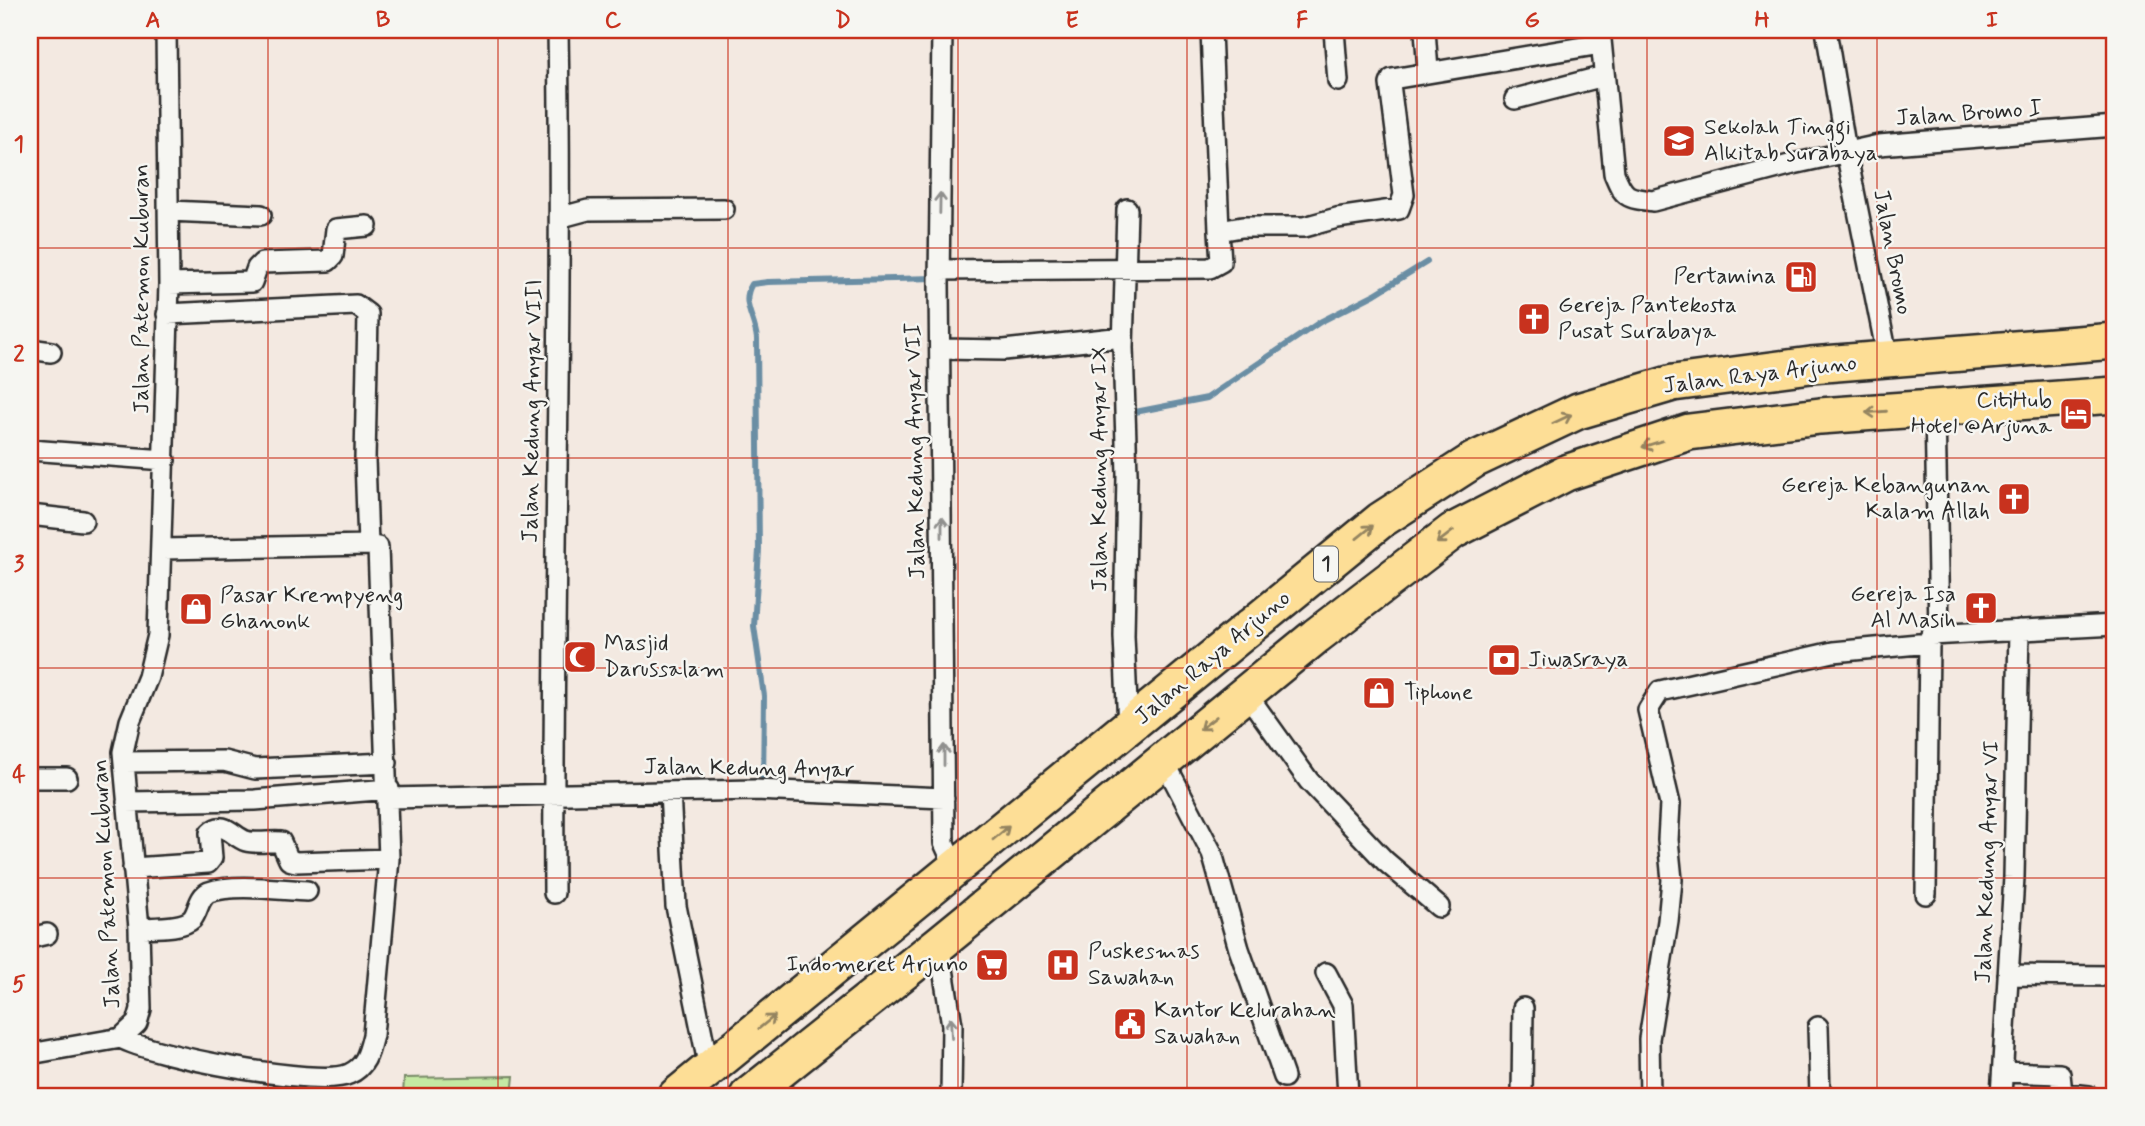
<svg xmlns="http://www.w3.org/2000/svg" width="2145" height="1126" viewBox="0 0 2145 1126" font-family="Mynerve,sans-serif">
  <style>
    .green { fill: #c4e9a3; stroke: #788a67; stroke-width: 2 }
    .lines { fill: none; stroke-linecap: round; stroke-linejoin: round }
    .stream { stroke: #6b8ea4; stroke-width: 6 }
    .street-casing { stroke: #2b2b2b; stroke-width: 24 }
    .highway-casing { stroke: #2b2b2b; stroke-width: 40 }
    .street { stroke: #f6f6f2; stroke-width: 19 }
    .highway { stroke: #fdde96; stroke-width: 35 }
    .oneway { stroke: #90908e }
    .oneway2 { stroke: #948460 }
    .grid { fill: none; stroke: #c8321e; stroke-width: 2; stroke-opacity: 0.55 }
    .labels { text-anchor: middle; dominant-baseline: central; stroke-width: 5; stroke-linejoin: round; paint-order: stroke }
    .shield { fill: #f6f6f2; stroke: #686867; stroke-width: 2 }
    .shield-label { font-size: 21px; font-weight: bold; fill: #2b2b2b }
    .street-label { font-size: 23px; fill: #2b2b2b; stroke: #f6f6f2 }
    .poi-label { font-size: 23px; fill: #2b2b2b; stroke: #f6f6f2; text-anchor: start }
    .neatline { fill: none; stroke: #c8321e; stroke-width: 2.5 }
    .grid-label { font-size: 23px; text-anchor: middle; font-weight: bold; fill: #c8321e }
  </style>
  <rect width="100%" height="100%" fill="#f3e9e1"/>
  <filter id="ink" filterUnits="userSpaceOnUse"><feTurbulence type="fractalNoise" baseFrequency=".0143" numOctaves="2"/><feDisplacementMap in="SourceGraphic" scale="14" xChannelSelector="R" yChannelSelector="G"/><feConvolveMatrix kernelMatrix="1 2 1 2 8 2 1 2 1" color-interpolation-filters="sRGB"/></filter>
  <g filter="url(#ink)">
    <path class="green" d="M514,1076l-2,20h-109l1,-18z"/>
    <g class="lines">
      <path class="stream" d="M1130,411v2l77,-15 113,-76 55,-28 52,-32
        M763,787l1,-91 -10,-70 5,-76 -2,-211c-2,-22 -17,-36 -5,-55l16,-2 168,-4"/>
      <defs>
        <path id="street" d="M942,30l-3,253 5,560 12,26
          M1211,30l8,201
          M1334,30l4,51
          M1425,30l3,41
          M1600,30l14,143c10,25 13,25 39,28l140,-37 86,-19 236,-19
          M1826,30l20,121 42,209
          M1515,99l89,-23
          M1127,209l-4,139 4,126 -3,162 4,91
          M169,211l92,4
          M562,217l26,-7 136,-1
          M939,270l271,-2 11,-6 -2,-31 23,-4h62l33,-9 62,-9 5,-14 -14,-111 2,-5 209,-35
          M169,284l83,-2 5,-14 5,-5 66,-2 5,-5 3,-27 31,-3
          M167,314l189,-9 12,9 -3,145 3,86
          M30,349l21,3
          M940,349l64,1 119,-13
          M1935,408l4,225
          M30,450l135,10
          M30,515l53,6
          M1246,693l63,88 76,80 54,46
          M1163,759l49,94 27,96 45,128
          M124,762l100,-1 31,8 132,-6
          M30,778h37
          M670,792l6,114 33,162
          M389,798l366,-8 189,8
          M127,802l128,-2 134,-11
          M133,868l75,-5 4,-5 -2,-25c14,-14 23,4 36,8 10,3 24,0 35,1l8,18 7,2 93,-3
          M554,893c-2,-288 9,-576 4,-863
          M1926,894l3,-251 2,-8 184,-10
          M139,928c13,-1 43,1 53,-9 7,-8 6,-22 17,-27 25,-9 71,-2 98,-1
          M30,938l17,-4
          M939,944l13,81 -1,71
          M1326,973l17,32 5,91
          M2008,975l107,1
          M1818,1027l2,69
          M121,1038c29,17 199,50 228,36 17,-7 20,-23 24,-39l16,-176 -11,-312 -10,-2 -205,4
          M30,1054l91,-16 16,-15 4,-14 -2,-81 -16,-176 7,-31 18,-44 10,-42 11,-351 -3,-254
          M2004,1072l56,2 2,19 27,3
          M1522,1096l1,-88
          M1650,1096l-1,-57 19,-118 4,-41 -4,-40 2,-36 -22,-94 12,-19 173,-39 96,-9
          M2001,1096l13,-219 5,-247"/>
        <path id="highway" d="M676,1096l705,-576 93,-60 104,-49 95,-28 138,-18 304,-24
          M748,1096l191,-152 377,-308 137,-105 113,-58 123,-41 131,-16 295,-21"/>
      </defs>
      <use href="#street" class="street-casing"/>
      <use href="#highway" class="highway-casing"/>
      <use href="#street" class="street"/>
      <use href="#highway" class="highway"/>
    </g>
    <defs><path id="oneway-shaft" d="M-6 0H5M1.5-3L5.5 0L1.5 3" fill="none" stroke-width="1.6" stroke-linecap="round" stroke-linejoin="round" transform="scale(1.75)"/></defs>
    <g class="oneway">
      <use href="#oneway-shaft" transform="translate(940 203) rotate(-89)"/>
      <use href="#oneway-shaft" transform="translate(942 527) rotate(-90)"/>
      <use href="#oneway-shaft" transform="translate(944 755) rotate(-90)"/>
      <use href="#oneway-shaft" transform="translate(951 1028) rotate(-93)"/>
    </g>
    <g class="oneway2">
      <use href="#oneway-shaft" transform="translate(1876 412) rotate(176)"/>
      <use href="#oneway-shaft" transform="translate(1562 419) rotate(-25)"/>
      <use href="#oneway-shaft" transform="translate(1652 444) rotate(162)"/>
      <use href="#oneway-shaft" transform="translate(1365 532) rotate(-39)"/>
      <use href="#oneway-shaft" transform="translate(1445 537) rotate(143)"/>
      <use href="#oneway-shaft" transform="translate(1208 723) rotate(142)"/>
      <use href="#oneway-shaft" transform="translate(1001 833) rotate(-40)"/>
      <use href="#oneway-shaft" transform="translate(767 1022) rotate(-39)"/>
    </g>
  </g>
  <path class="grid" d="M268,30v1066M498,30v1066M728,30v1066M958,30v1066M1187,30v1066M1417,30v1066M1647,30v1066M1877,30v1066M30,248h2085M30,458h2085M30,668h2085M30,878h2085"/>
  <defs>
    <symbol id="university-square" viewBox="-11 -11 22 22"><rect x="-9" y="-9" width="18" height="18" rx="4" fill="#c8321e" stroke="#f6f6f2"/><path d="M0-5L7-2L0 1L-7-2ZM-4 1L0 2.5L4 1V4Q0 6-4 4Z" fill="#fff"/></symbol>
    <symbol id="fuel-square" viewBox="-11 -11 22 22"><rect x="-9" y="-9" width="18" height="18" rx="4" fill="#c8321e" stroke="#f6f6f2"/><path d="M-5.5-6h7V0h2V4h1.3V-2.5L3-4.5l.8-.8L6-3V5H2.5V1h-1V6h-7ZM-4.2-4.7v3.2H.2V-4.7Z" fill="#fff"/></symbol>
    <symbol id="church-square" viewBox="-11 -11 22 22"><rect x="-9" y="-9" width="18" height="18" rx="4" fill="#c8321e" stroke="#f6f6f2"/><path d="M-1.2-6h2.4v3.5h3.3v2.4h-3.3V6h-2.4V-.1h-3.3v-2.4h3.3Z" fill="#fff"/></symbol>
    <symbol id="hotel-square" viewBox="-11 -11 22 22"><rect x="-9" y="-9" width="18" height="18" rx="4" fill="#c8321e" stroke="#f6f6f2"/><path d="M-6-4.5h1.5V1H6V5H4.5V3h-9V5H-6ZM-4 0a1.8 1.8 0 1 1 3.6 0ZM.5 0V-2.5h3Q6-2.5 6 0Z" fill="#fff"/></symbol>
    <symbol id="shop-square" viewBox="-11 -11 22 22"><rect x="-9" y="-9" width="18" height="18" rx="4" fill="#c8321e" stroke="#f6f6f2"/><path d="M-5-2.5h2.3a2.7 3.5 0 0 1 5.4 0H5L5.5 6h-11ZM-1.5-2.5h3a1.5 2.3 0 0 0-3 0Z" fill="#fff"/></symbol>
    <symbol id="mosque-square" viewBox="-11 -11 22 22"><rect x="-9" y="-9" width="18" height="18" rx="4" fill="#c8321e" stroke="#f6f6f2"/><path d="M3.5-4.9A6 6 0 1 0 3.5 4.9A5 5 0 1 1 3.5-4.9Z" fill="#fff"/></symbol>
    <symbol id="bank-square" viewBox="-11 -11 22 22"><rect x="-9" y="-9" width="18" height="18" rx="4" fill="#c8321e" stroke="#f6f6f2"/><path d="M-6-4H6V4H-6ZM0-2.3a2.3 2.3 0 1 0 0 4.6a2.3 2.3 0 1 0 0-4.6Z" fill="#fff"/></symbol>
    <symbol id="supermarket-square" viewBox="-11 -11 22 22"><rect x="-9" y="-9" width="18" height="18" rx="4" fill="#c8321e" stroke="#f6f6f2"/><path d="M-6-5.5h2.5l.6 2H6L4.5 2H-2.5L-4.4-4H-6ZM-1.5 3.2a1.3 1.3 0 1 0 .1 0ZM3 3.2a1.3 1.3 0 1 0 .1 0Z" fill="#fff"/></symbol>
    <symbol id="hospital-square" viewBox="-11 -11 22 22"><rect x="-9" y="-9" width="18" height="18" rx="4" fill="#c8321e" stroke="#f6f6f2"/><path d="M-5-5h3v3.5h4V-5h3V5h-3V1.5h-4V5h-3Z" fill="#fff"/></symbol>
    <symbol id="civic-square" viewBox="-11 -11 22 22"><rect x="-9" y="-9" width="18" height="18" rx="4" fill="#c8321e" stroke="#f6f6f2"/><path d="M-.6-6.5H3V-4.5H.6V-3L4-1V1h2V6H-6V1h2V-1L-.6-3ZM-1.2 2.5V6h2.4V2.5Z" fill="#fff"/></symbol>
  </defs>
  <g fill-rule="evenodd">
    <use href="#university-square" x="1660" y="122" width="38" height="38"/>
    <use href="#fuel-square" x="1782" y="258" width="38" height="38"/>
    <use href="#church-square" x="1515" y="300" width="38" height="38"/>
    <use href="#hotel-square" x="2057" y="395" width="38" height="38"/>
    <use href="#church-square" x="1995" y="480" width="38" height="38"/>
    <use href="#church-square" x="1962" y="589" width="38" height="38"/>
    <use href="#shop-square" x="177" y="590" width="38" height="38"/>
    <use href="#mosque-square" x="561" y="638" width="38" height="38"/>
    <use href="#bank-square" x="1485" y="641" width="38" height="38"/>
    <use href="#shop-square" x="1360" y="674" width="38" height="38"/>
    <use href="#supermarket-square" x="973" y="946" width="38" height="38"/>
    <use href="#hospital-square" x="1044" y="946" width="38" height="38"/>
    <use href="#civic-square" x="1111" y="1005" width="38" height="38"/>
  </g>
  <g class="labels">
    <rect class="shield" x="1314" y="546.5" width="24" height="35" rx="5"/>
    <g class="shield-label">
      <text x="1326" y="564">1</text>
    </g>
    <g class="street-label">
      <text transform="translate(1969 114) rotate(-4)">Jalan Bromo I</text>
      <text transform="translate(1892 252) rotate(79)">Jalan Bromo</text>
      <text transform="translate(142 289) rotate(-90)">Jalan Patemon Kuburan</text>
      <text transform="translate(1760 375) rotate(-7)">Jalan Raya Arjuno</text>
      <text transform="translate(533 411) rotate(-89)">Jalan Kedung Anyar VIII</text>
      <text transform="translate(916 451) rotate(-91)">Jalan Kedung Anyar VII</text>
      <text transform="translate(1100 469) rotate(-90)">Jalan Kedung Anyar IX</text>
      <text transform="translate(1213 658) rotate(-40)">Jalan Raya Arjuno</text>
      <text transform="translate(749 769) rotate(1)">Jalan Kedung Anyar</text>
      <text transform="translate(1988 862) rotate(-88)">Jalan Kedung Anyar VI</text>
      <text transform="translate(107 884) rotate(-93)">Jalan Patemon Kuburan</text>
    </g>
    <g class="poi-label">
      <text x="1704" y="128">Sekolah Tinggi<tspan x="1704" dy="26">Alkitab Surabaya</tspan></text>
      <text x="1776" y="277" text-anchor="end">Pertamina</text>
      <text x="1558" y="306">Gereja Pantekosta<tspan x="1558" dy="26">Pusat Surabaya</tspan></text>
      <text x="2052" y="401" text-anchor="end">CitiHub<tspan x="2052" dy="26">Hotel @Arjuna</tspan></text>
      <text x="1990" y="486" text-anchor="end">Gereja Kebangunan<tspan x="1990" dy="26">Kalam Allah</tspan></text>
      <text x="1956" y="595" text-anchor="end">Gereja Isa<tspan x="1956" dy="26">Al Masih</tspan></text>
      <text x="220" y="596">Pasar Krempyeng<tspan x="220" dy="26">Ghanonk</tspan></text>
      <text x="604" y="644">Masjid<tspan x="604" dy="26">Darussalam</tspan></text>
      <text x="1528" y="660">Jiwasraya</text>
      <text x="1404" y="693">Tiphone</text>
      <text x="1088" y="952">Puskesmas<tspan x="1088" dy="26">Sawahan</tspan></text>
      <text x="968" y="965" text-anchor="end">Indomeret Arjuno</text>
      <text x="1154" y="1011">Kantor Kelurahan<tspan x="1154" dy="26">Sawahan</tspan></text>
    </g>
  </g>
  <rect width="2145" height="1126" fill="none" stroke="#f6f6f2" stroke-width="77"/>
  <rect x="38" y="38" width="2068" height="1050" class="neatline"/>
  <g class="grid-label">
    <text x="153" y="27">A</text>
    <text x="383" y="27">B</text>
    <text x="613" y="27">C</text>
    <text x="843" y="27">D</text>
    <text x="1072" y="27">E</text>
    <text x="1302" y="27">F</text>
    <text x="1532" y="27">G</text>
    <text x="1762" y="27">H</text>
    <text x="1992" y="27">I</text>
    <text x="19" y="151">1</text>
    <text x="19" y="361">2</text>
    <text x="19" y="571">3</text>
    <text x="19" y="781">4</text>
    <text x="19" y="991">5</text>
  </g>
</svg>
